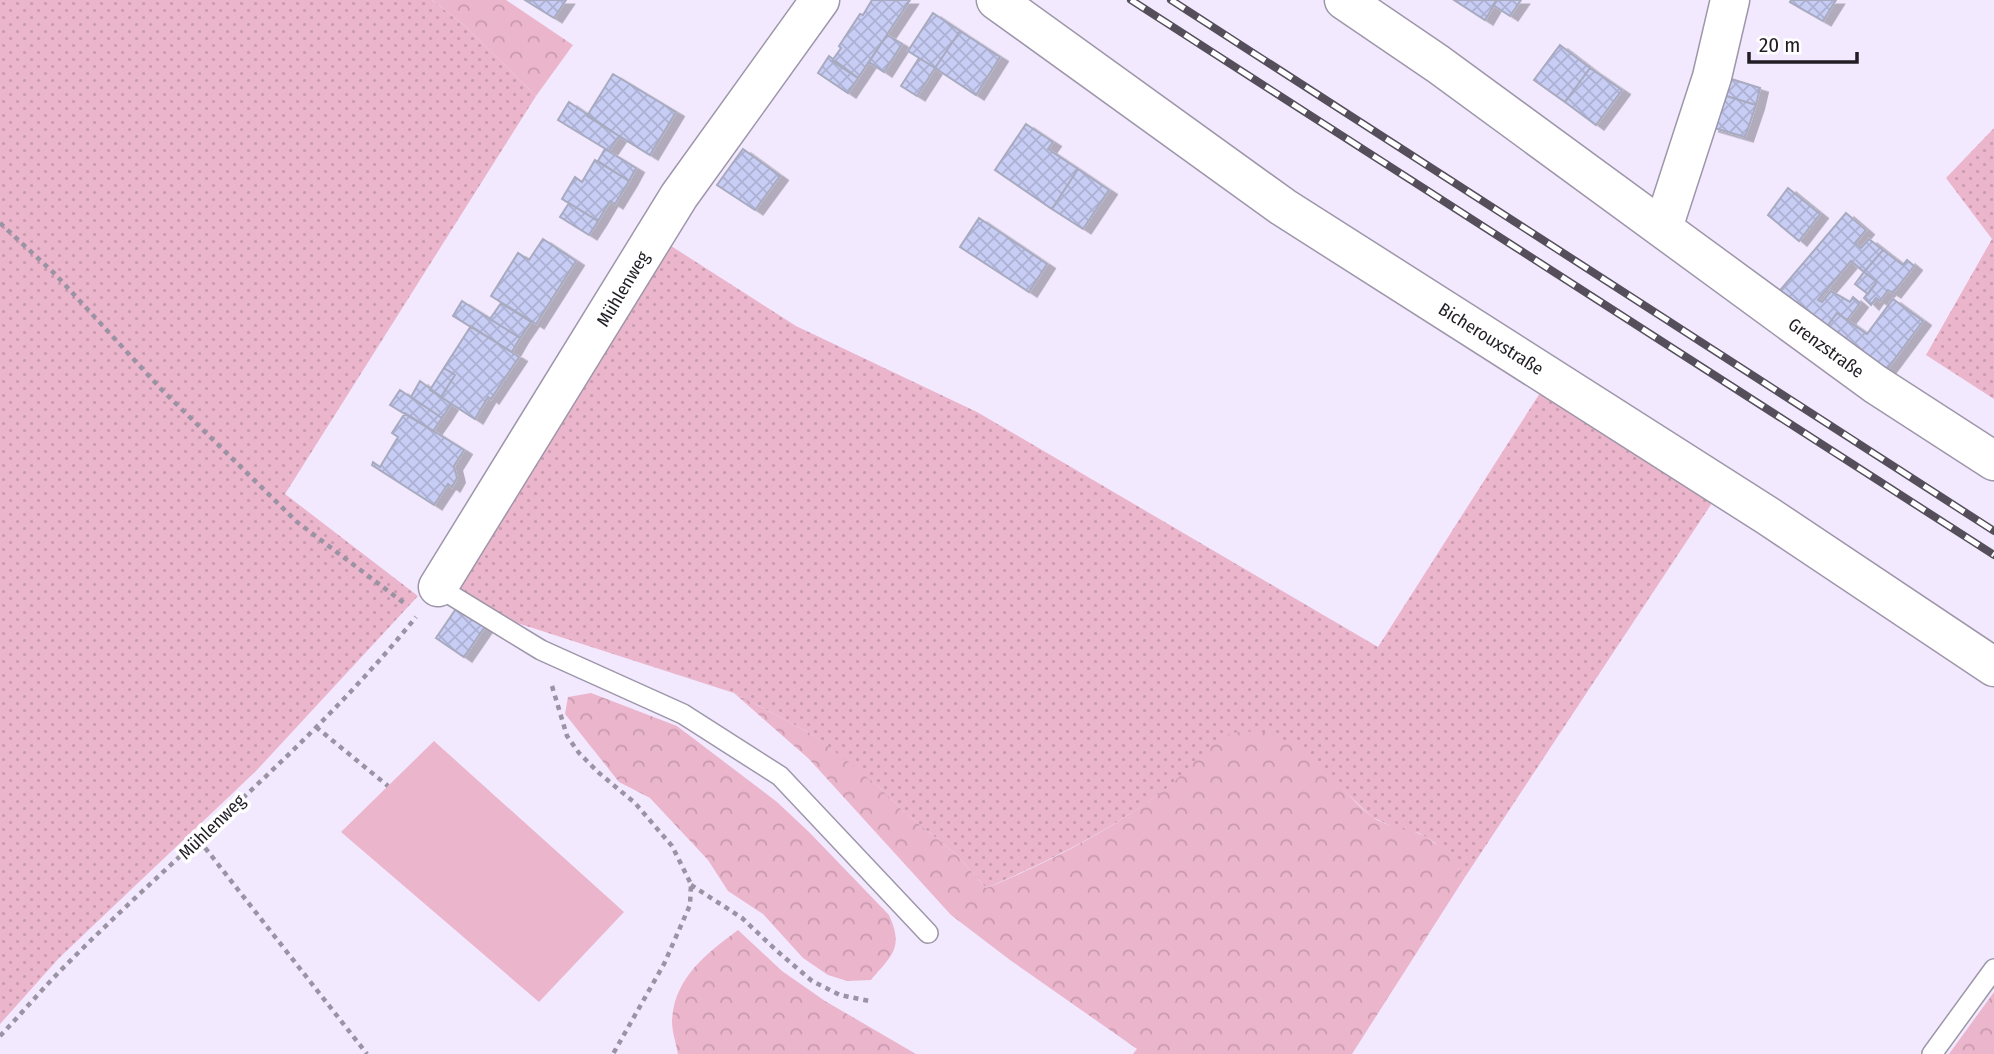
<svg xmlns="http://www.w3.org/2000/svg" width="1994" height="1054" viewBox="0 0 1994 1054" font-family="'Fira Sans Condensed',sans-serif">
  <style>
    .grass { fill: url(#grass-dots) }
    .forest { fill: url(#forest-crowns) }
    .park { fill: #ebb5cc }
    .building { fill: url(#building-cross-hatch); stroke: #a8aabf; stroke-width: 2; filter: url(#shadow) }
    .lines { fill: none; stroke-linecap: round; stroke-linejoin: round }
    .lane-casing { stroke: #9e96a9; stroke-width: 22 }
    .street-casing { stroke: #9e96a9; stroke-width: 41 }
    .path { stroke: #9a93a3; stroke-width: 4.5; stroke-dasharray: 5 5; stroke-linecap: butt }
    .lane { stroke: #fff; stroke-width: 19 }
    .street { stroke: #fff; stroke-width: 38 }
    .rail-casing { stroke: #544f5a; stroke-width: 8 }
    .rail { stroke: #fff; stroke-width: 5; stroke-dasharray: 16; stroke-linecap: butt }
    .labels { text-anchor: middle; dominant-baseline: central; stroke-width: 7; stroke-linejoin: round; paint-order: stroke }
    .street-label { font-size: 18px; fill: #211d25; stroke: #fff }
  </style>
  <defs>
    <pattern id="grass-dots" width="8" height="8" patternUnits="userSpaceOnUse" patternTransform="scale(1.75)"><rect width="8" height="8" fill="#ebb5cc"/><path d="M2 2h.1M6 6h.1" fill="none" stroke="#c99baf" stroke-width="1.8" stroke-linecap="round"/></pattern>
    <pattern id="forest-crowns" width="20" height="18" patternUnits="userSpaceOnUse" patternTransform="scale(1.75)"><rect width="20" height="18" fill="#ebb5cc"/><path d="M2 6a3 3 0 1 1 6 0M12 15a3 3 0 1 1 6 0" fill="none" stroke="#c99baf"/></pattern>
    <pattern id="building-cross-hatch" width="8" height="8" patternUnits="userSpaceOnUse" patternTransform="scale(1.75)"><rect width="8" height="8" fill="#c8cdf5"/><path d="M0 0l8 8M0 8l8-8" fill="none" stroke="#acb0d2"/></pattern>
    <filter id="shadow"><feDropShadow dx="8" dy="4.5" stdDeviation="0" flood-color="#0004"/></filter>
  </defs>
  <rect width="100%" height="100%" fill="#f2e9ff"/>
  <path class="grass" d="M0,0h432l32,25 72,71 -251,398 133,102 -162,175 -197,187 -59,66z
    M1994,128v271l-68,-44 66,-116 -46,-61z
    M668,244l128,82 181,86 401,235 162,-254 174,107 -249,377 -31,-35 -15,-9 -24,-5 -23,-11 -71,-67 -78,-13c-20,18 -39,39 -61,55 -55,40 -113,69 -176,96l-28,-32 -55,-45 -24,-24 -69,-54 -76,-40 -223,-72 -57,-36z"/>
  <path class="forest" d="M432,0h74l67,45 -37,51 -72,-71z
    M591,693l86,33 100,76 33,31 79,82c15,33 3,40 -18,65l-24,1 -19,-6 -25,-17 -40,-44 -35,-23 -20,-31 -58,-62 -31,-16 -54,-68 3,-17z
    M734,693l76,40 36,27 33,27 24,24 55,45 28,32c63,-25 122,-57 177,-97 21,-15 36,-39 58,-53 15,-10 41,-7 57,-1 38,15 62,54 93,79 14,11 33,11 49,18 19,8 32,28 45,43l-113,177h-219l4,-5 -127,-89 -59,-45 -142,-156z
    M738,930l44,41 43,30 91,53h-238c-2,-11 -6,-22 -6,-33 2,-43 34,-67 66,-91z
    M1994,992v62h-45z"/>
  <path class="park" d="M434,741l190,171 -85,90 -198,-170z"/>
  <path class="building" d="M525,0h41l-12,18z
    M872,0h38l-52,78 -26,-17 9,-13 -2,-2 21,-32 3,1z
    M1454,0h43l-12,20z
    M1497,0h24l-11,16 -17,-11z
    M1791,0h45l-13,21 -33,-19z
    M933,13l27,18 -25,37 -27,-17z
    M960,31l40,26 -24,38 -41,-27z
    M887,35l15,9 -18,28 -15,-10z
    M1560,45l30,23 -25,34 -31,-22z
    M829,56l29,22 -10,15 -30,-20z
    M919,58l16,10 -18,28 -16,-10z
    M1590,68l32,22 -26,35 -31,-23z
    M613,74l63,38 -26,43 -63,-39z
    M1725,77l35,11 -4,17 -36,-11z
    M1720,94l36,11 -11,32 -34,-10z
    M569,102l50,34 -10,15 -51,-31z
    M1026,124l27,18 -5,7 30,20 -26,40 -57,-39z
    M605,149l31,19 -7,13 -31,-20z
    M743,149l37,27 -25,34 -38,-25z
    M595,160l34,21 -14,23 -5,-3 -12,20 -36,-22 13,-22 7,5z
    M1078,169l31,21 -26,39 -31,-20z
    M1788,188l32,26 -21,27 -31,-26z
    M569,203l29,18 -9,14 -29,-18z
    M1846,213l20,17 -11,13 6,5 8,-9 14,11 -19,22 -13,-11 -33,39 4,2 9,-11 19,11 3,-5 7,6 -13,17 -10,-7 -14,19 -46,-38z
    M979,218l68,46 -18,28 -69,-45z
    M543,239l33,22 -40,63 -45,-28 27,-43 11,7z
    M1883,250l20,15 4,-5 7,6 -21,27 -5,-3 -8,11 -4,-3 -5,7 -7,-7 13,-16 -13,-10z
    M1864,272l13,10 -9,12 -13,-10z
    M1893,299l30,22 -41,55 -59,-44 14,-19 30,21z
    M462,301l58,37 -8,14 -59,-36z
    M501,303l30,19 -11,16 -30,-19z
    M471,326l48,31 -28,42 -3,-2 -13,22 -34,-22 14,-22 -11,-7z
    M444,368l11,7 -14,22 -11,-7z
    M420,381l31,23 -9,14 -31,-21z
    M400,390l42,28 -9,13 -43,-26z
    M405,413l59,37 -10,16 3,12 -5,9 -4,-3 -14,21 -62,-40 1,-3 7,5 18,-30 -6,-4z
    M458,606l28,19 -22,32 -28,-19z"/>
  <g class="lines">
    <defs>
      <path id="lane" d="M438,587l103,63 142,64 97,62 148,157
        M1932,1054l62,-85"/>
      <path id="street" d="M996,0l287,207 485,309 226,151
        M1344,0l94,64 437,320 119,77
        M1663,228l49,-151 18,-77
        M438,587l241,-391 141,-196"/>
    </defs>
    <use href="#lane" class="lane-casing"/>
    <use href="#street" class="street-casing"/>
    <path class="path" d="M0,223l55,51 107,116 135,132 107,81
      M552,686l15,50 12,17 20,20 36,30 37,43 19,38 -1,21 -26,59 -51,90
      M316,727l72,59
      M199,840l168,214
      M691,885l51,33 35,33 35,30 28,14 29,6
      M0,1036c22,-23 43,-48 65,-70 116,-117 247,-220 351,-349"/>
    <use href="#lane" class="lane"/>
    <use href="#street" class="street"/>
    <defs>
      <path id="rail" d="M1131,0l863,555
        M1171,0l823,531"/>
    </defs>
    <use href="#rail" class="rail-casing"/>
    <use href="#rail" class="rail"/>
  </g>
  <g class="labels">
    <g class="street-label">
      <text transform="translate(623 289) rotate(-59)">Mühlenweg</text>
      <text transform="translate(1491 339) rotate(32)">Bicherouxstraße</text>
      <text transform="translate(1826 348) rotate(36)">Grenzstraße</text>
      <text transform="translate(212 827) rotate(-44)">Mühlenweg</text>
    </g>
  </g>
  <path d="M1749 52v10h108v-10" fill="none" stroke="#211d25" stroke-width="3.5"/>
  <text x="1759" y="52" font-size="21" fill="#211d25" stroke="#ffffff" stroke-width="5" paint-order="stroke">20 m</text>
</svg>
